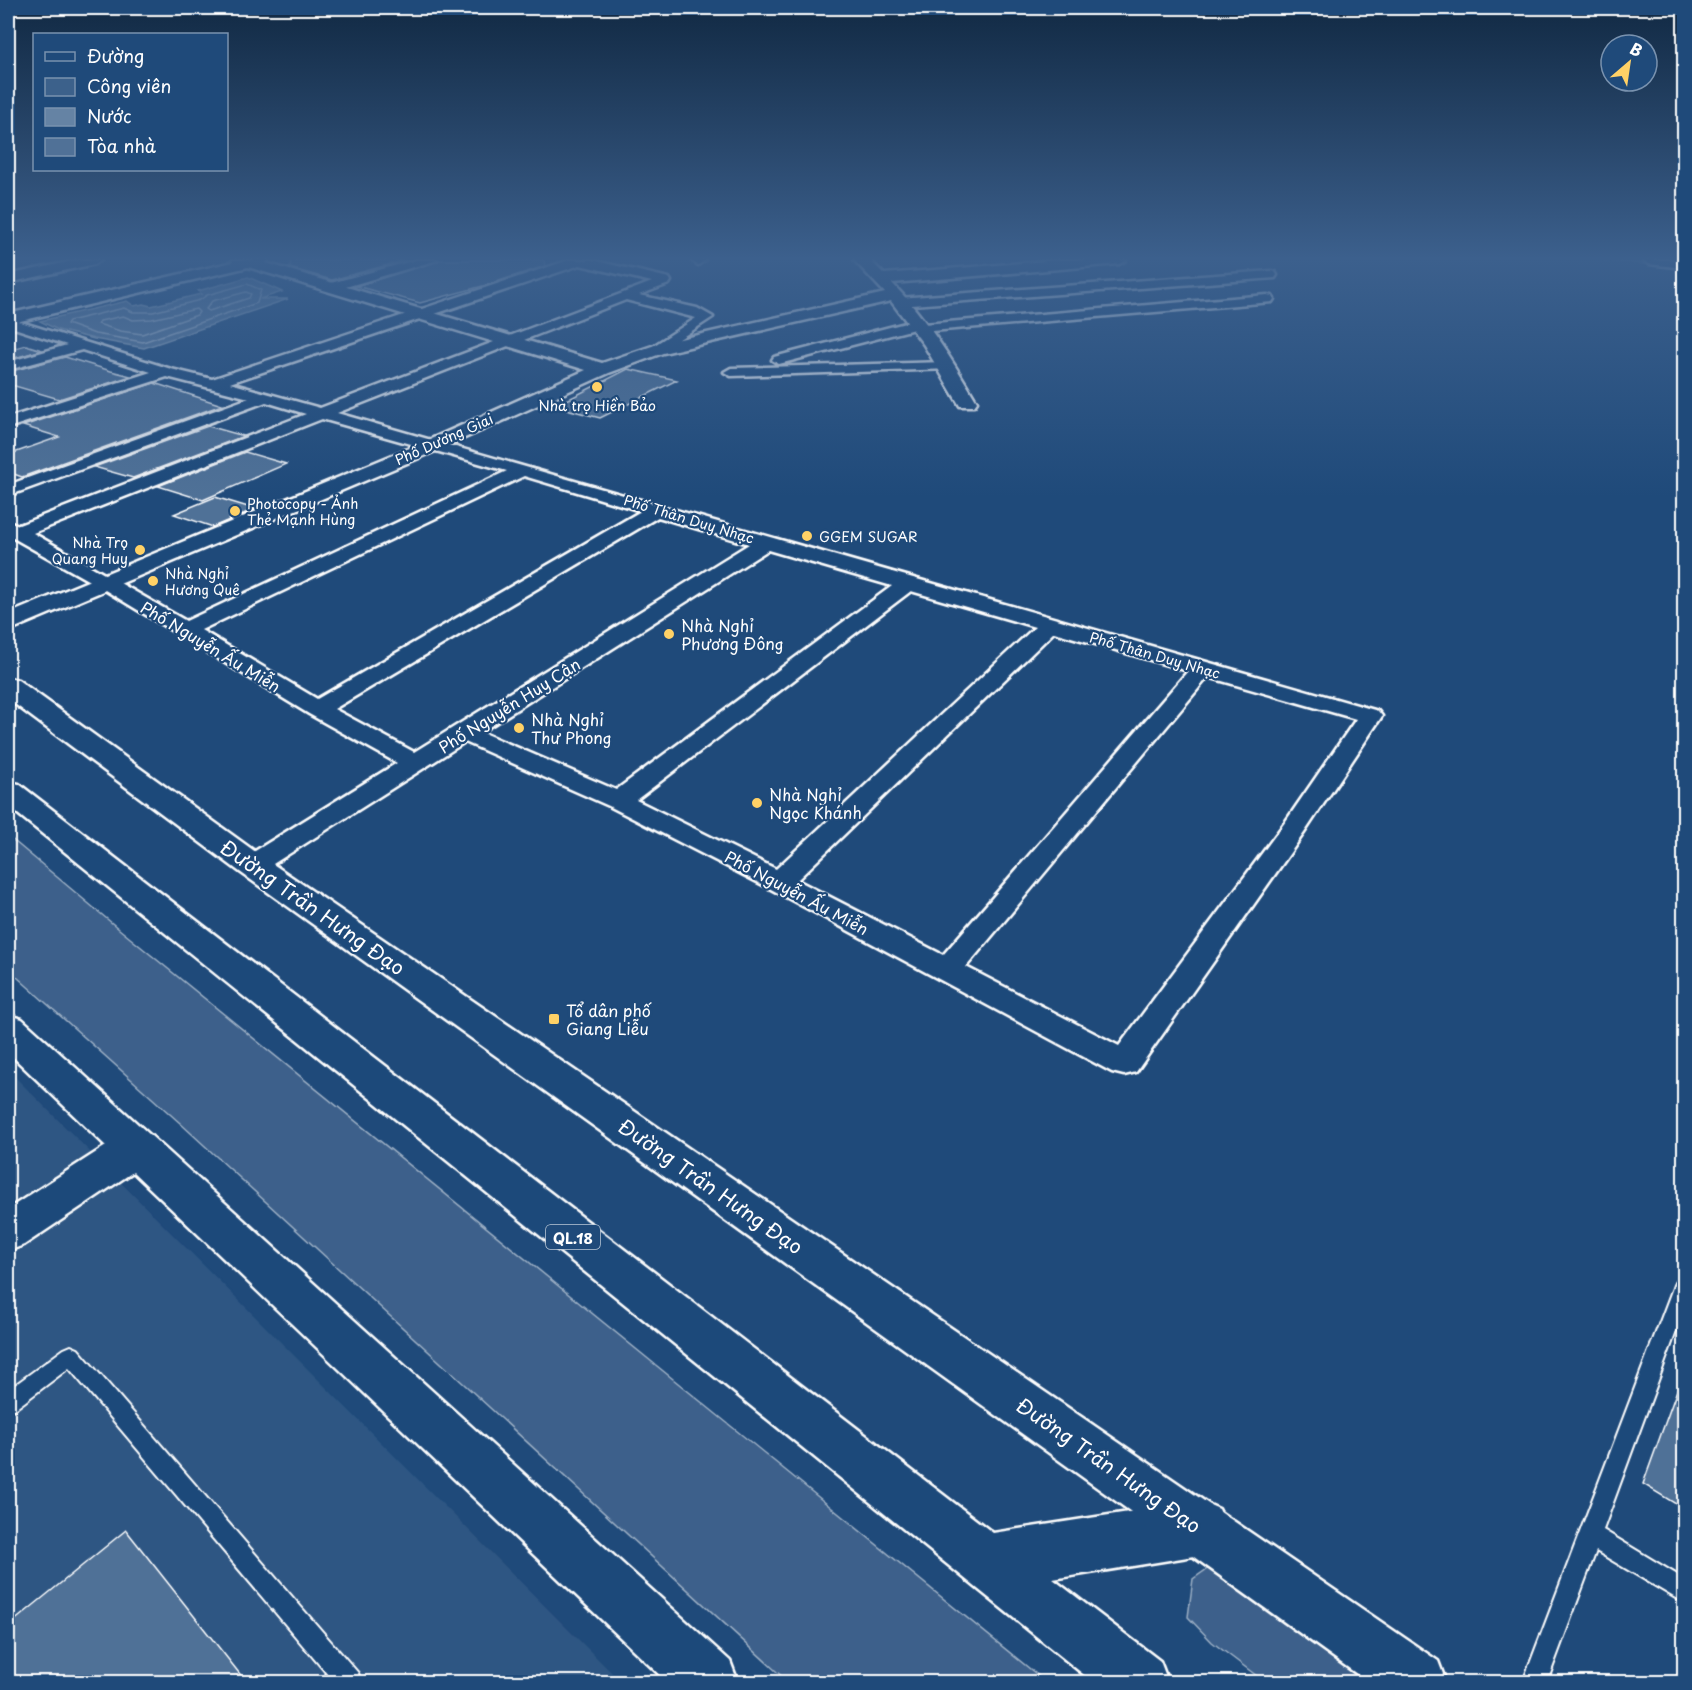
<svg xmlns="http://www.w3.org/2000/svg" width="1692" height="1690" viewBox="0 0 1692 1690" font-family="'Playpen Sans',sans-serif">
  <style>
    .built { fill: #2e5683 }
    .green { fill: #3c618b; stroke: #9eb0c5; stroke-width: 1.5 }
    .water { fill: #6583a4; stroke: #a3b5c8; stroke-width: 1.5 }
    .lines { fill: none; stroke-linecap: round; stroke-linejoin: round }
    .shore { stroke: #c1cddb; stroke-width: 1.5 }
    .stream { fill: #a3b5c8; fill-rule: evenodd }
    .building { fill: #507197; stroke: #fff; stroke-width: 1.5 }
    .lane-casing { stroke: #fff; stroke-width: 4 }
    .street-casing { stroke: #fff; stroke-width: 5 }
    .secondary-casing { stroke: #fff; stroke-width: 5 }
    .highway-casing { stroke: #fff; stroke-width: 5 }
    .lane { fill: #1f4a7a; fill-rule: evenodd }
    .street { fill: #1f4a7a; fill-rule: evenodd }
    .secondary { fill: #1f4a7a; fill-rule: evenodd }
    .highway { fill: #1f4a7a; fill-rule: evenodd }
    .poi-dot { fill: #ffd166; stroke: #1f4a7a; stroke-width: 2 }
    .labels { text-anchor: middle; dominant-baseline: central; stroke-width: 4.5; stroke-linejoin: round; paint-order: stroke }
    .far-poi-label { font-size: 14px; fill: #fff; stroke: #1f4a7a; text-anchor: start }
    .far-street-label { font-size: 14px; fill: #fff; stroke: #1f4a7a }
    .shield { fill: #1f4a7a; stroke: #bcc9d7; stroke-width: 1.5 }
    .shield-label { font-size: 15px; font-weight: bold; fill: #fff }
    .poi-label { font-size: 16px; fill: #fff; stroke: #1f4a7a; text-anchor: start }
    .street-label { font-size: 16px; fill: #fff; stroke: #1f4a7a }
    .near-street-label { font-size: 20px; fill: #fff; stroke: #1f4a7a }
  </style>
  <rect width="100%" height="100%" fill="#1f4a7a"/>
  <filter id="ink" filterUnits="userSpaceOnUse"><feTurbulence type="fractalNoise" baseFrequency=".0167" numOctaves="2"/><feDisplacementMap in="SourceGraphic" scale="12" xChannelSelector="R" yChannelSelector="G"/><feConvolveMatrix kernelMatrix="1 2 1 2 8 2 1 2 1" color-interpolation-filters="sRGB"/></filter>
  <g filter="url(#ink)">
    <path class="built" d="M8,1070l613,612h-613z"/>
    <path class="green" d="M8,836l111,93 927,753h-258l-608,-559 -172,-154z
      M1213,1565l106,60 80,57h-134l-53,-40 -24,-25 5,-38z"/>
    <path class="water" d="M248,277l34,15 -22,7h28l-144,49 -50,-9 -36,-9 -18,-9 87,-20 7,5 9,-2 8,2 50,-12 -3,-3z"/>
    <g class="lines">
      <path class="shore" d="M247,284l14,6 -4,13 -114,39 -48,-8 -28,-10 2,-3 55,-13 9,4h20l47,-12 7,-5z
        M246,292l5,2 -2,4 -40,13 -3,-2 6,-8z
        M196,309l3,3 -2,3 -55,19 -22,-3 -22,-7 2,-3 23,-5 10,4 19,-1z"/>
      <path class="stream" d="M1597,260h18l69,7v2z"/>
    </g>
    <path class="building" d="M291,260h115l-74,20 -42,-12z
      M439,260h105l1,6 -55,18 -70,19 -64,-17z
      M26,345l16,5 -34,10v-10z
      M65,357l46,14 20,5 -72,23 -51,-15v-12z
      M628,369l49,11 -77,38 -45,-12z
      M154,383l68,22 -200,72 -14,-5v-17l51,-18 -36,-11z
      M208,426l36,10 -111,42 -39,-11z
      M245,452l41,12 -83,36 -45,-14z
      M215,497l40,12 -42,18 -39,-13z
      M1681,1379h3v130l-41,-25z
      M126,1530l121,153h-239v-57z"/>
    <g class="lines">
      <defs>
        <path id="lane" d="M1684,1277v33l-81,220 81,49v24l-88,-52 -49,131h-24l151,-397 3,-6z
          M71,1346l7,3 280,324 3,9h-27l-265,-314 -54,41 -7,2v-21l56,-41z"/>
        <path id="street" d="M77,260h24l-6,4 -87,19v-8z
          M416,260h21l-105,31 -6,-4 1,-3z
          M569,260h23l77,18 2,3 -2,3 -30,11 58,13 16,9 -55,36 -7,-4 2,-3 43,-28 -70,-18 -289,113 1041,298 4,5 -78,117 -168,239 -12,3 -12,-3 -343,-184 -160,-82 -144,-64 -203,129 -10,3 -10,-3 -4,-6 4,-6 155,-96 -88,-49 -209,-127 -92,-52v-14l11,4 287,-111 -40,-12 -258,94v-11l241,-87 -82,-21 -159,51v-10l143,-46 -69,-22 -74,20v-8l59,-17 -59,-19v-8l163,51 41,10zM580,265l72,17 -332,126 -90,-25zM322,419l185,52 -321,150 -153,-88zM524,476l117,35 -324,188 -116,-69zM658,517l91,27 -335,208 -80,-43zM768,550l124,36 -276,204 -135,-58zM911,591l124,36 -259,242 -140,-69zM1054,632l134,39 -245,284 -146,-75zM1208,677l148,42 -70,102 -167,225 -153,-79z
          M705,260l-7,5 -6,-4v-1z
          M1643,260h41v8l-35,-4z
          M1271,271l4,1 2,3 -2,3 -376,28 -7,-4 7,-4z
          M1267,295l5,1 2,3 -2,3 -352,30 -6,-3 -135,35 -7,-4 2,-3 143,-37 7,4z
          M947,362l7,4 -2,3 -221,7 -7,-4 7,-4z"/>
        <path id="secondary" d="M232,260h36l-2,3 336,100 56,-19 227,-51 -31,-33h16l14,14 175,-14h67l-7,4 -227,19c34,35 60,77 85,119l-3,4h-14l-36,-61 -33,-44 -228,52 -54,20 -171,77 -430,181v-17l416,-172 162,-72 -338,-103 -240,57v-10l225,-52z
          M8,678l10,2 246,178 1174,803 8,21h-78l-1128,-810 -232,-173z
          M8,1015l14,4 708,642 8,21h-71l-534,-510 -109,73 -16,6v-42l98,-63 -98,-94z"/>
        <path id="highway" d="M8,782l11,2 974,749 207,-32 19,8 8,19 -8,19 -19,8 -147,24 107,82 8,21h-75l-1085,-876z"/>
      </defs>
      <use href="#lane" class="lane-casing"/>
      <use href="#street" class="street-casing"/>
      <use href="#secondary" class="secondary-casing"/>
      <use href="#highway" class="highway-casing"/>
      <use href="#lane" class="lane"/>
      <use href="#street" class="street"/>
      <use href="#secondary" class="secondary"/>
      <use href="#highway" class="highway"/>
    </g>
  </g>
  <linearGradient id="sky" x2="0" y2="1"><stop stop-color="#112943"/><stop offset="0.52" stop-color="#3c608d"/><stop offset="1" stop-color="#3c608d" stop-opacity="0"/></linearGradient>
  <rect width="1692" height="497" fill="url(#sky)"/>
  <g class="poi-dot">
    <circle cx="597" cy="387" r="6"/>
    <circle cx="235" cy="511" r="6"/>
    <circle cx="807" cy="536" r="6"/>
    <circle cx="140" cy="550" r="6"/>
    <circle cx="153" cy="581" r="6"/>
    <circle cx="669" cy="634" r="6"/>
    <circle cx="519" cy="728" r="6"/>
    <circle cx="757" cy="803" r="6"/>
    <rect x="548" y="1013" width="12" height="12" rx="3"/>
  </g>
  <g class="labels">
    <g class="far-poi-label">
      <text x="597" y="405" text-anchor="middle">Nhà trọ Hiền Bảo</text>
      <text x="247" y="503">Photocopy - Ảnh<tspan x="247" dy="16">Thẻ Mạnh Hùng</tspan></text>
      <text x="819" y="536">GGEM SUGAR</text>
      <text x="128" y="542" text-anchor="end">Nhà Trọ<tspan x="128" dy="16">Quang Huy</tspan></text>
      <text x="165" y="573">Nhà Nghỉ<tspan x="165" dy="16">Hương Quê</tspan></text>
    </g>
    <g class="far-street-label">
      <text transform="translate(444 439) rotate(-24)">Phố Dương Giai</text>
      <text transform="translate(689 519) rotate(17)">Phố Thân Duy Nhạc</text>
      <text transform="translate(1155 655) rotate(16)">Phố Thân Duy Nhạc</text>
    </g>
    <rect class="shield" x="546" y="1225" width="54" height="24" rx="4.5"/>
    <g class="shield-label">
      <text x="573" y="1237">QL.18</text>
    </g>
    <g class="poi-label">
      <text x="681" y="625">Nhà Nghỉ<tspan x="681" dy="18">Phương Đông</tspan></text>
      <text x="531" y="719">Nhà Nghỉ<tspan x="531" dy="18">Thư Phong</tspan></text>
      <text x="769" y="794">Nhà Nghỉ<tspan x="769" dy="18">Ngọc Khánh</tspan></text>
      <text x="566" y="1010">Tổ dân phố<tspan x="566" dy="18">Giang Liễu</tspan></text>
    </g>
    <g class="street-label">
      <text transform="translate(211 646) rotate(31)">Phố Nguyễn Ấu Miễn</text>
      <text transform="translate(509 705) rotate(-32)">Phố Nguyễn Huy Cận</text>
      <text transform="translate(797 892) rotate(28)">Phố Nguyễn Ấu Miễn</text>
    </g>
    <g class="near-street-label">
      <text transform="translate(313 907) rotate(35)">Đường Trần Hưng Đạo</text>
      <text transform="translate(711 1186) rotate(35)">Đường Trần Hưng Đạo</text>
      <text transform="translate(1109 1465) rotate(35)">Đường Trần Hưng Đạo</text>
    </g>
  </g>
  <rect width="1692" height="1690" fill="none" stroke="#1f4a7a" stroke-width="30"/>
  <rect x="15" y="15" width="1662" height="1660" fill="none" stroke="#fff" stroke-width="2" filter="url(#ink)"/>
  <rect x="33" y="33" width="195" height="138" fill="#1f4a7a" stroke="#7992af" stroke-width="1.5"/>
  <rect x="45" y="52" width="30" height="9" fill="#1f4a7a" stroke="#7992af" stroke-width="1.5"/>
  <text x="87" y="63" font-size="18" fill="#ffffff">Đường</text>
  <rect x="45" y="78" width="30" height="18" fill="#3c618b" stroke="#7992af" stroke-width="1.5"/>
  <text x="87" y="93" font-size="18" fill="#ffffff">Công viên</text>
  <rect x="45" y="108" width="30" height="18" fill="#6583a4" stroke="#7992af" stroke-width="1.5"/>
  <text x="87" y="123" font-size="18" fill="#ffffff">Nước</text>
  <rect x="45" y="138" width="30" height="18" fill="#507197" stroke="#7992af" stroke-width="1.5"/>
  <text x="87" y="153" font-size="18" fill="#ffffff">Tòa nhà</text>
  <g transform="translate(1629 63) rotate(29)"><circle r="28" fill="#1f4a7a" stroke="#7992af" stroke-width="1.5"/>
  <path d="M0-4.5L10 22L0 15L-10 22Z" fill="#ffd166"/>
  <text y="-9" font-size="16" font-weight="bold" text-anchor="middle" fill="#ffffff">B</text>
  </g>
</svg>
